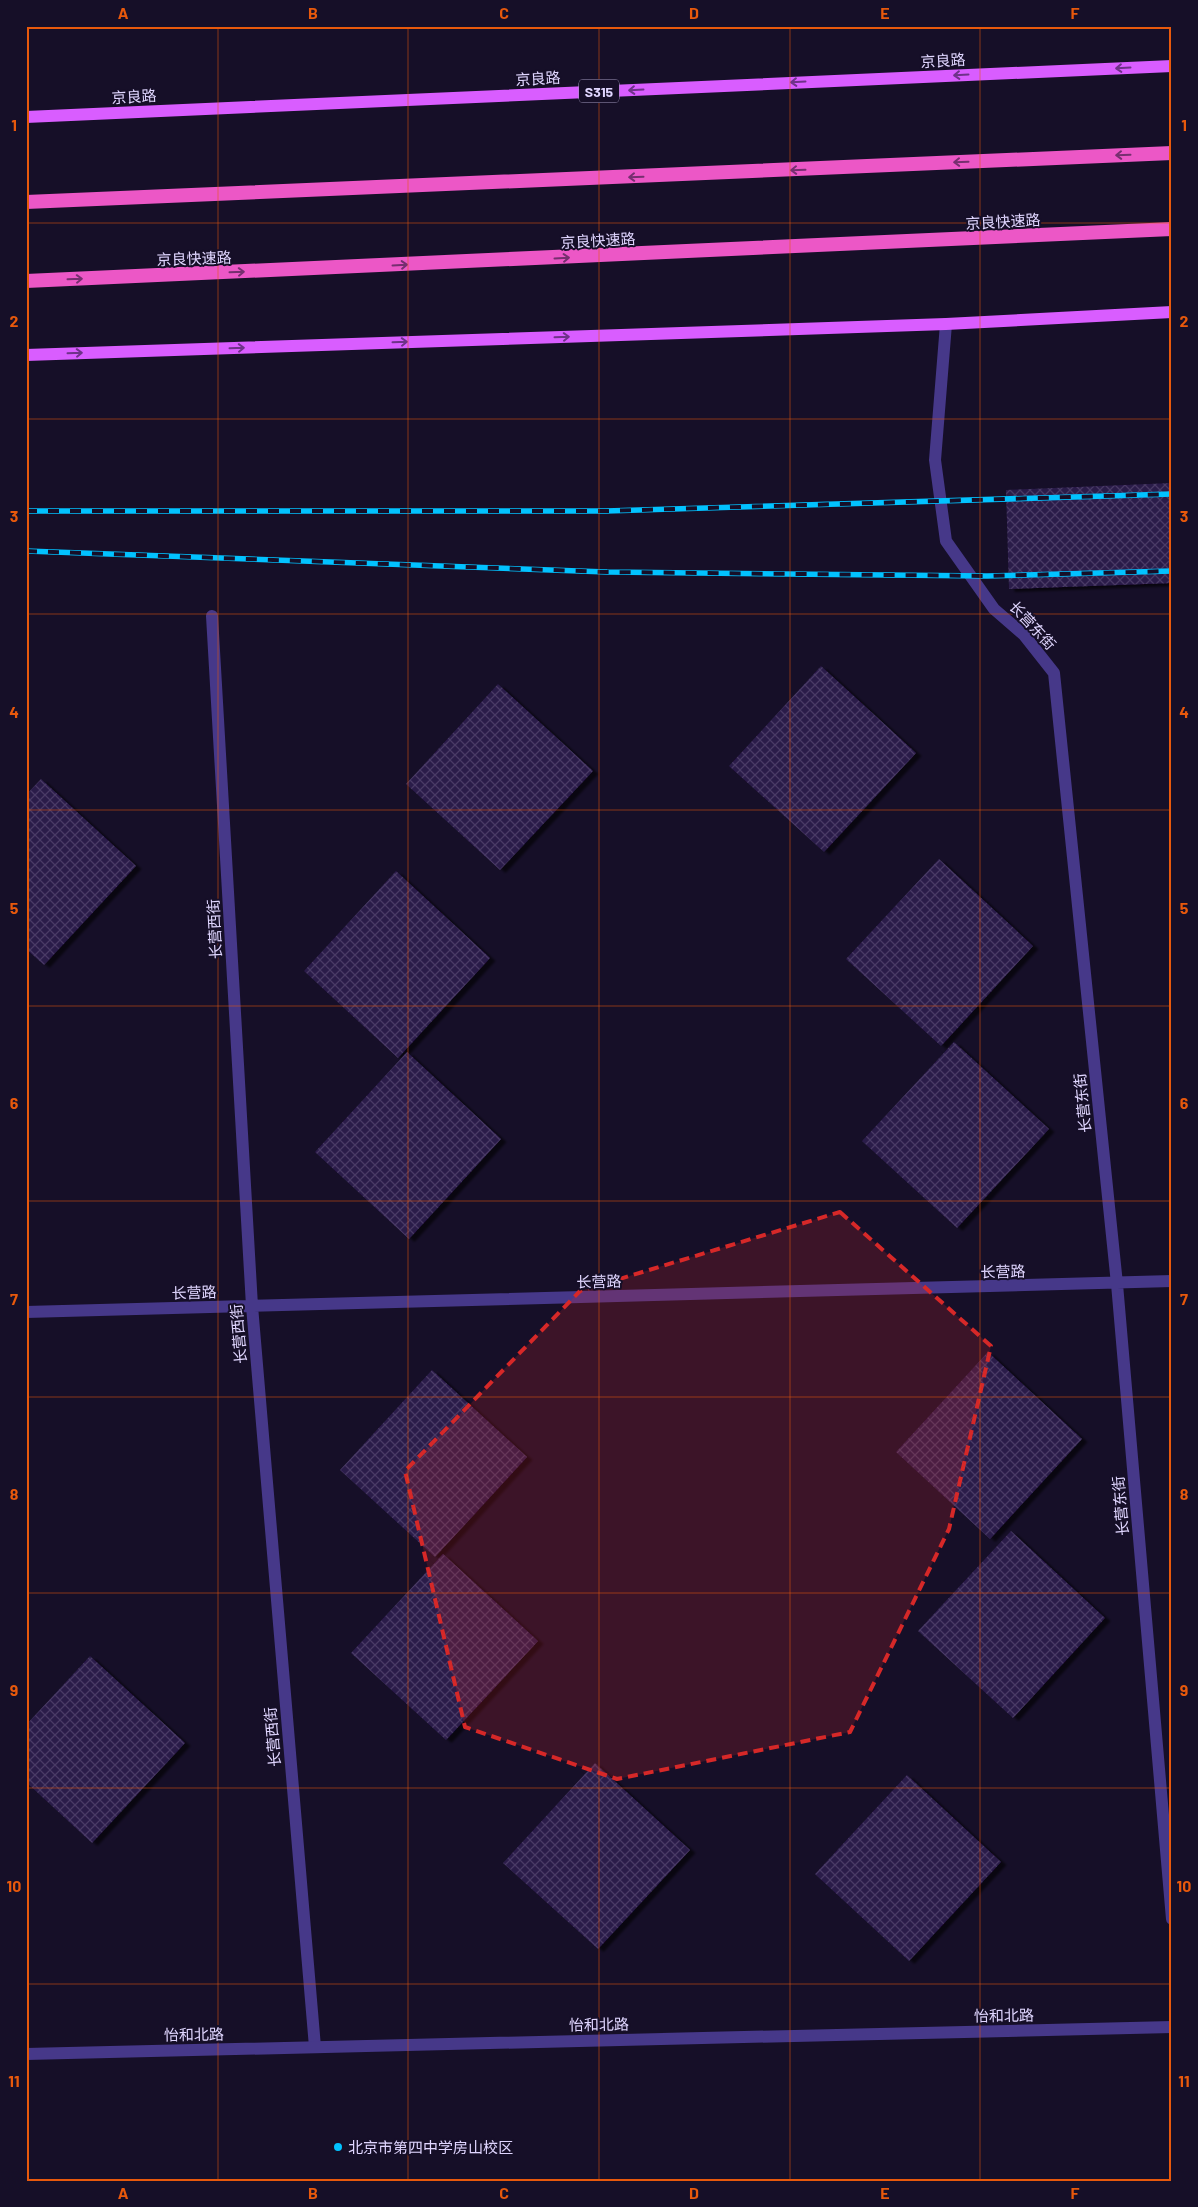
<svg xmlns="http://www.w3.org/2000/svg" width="1198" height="2207" viewBox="0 0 1198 2207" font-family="Barlow,'Noto Sans SC',sans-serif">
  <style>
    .building { fill: url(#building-cross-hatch); filter: url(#shadow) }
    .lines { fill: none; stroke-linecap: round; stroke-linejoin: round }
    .minor { stroke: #463889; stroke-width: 12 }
    .tertiary { stroke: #463889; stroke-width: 12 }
    .primary { stroke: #d95dff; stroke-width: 12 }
    .trunk { stroke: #ec57c6; stroke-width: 14 }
    .rail-casing { stroke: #02c2ff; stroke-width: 5.5 }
    .rail { stroke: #160f28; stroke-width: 4; stroke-dasharray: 11; stroke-linecap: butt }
    .oneway { stroke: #6e3289 }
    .oneway2 { stroke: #762f6f }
    .marked { fill: #d62828; fill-opacity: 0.2; stroke: #d62828; stroke-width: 4; stroke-dasharray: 10 6; stroke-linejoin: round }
    .grid { fill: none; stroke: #e8590c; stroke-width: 1; stroke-opacity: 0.55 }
    .poi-dot { fill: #02c2ff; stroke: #160f28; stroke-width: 2 }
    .labels { text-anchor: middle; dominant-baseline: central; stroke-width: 4; stroke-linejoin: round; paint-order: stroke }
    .shield { fill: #160f28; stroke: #a39abe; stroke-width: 1 }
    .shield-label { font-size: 14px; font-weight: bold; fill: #e0d6ff }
    .street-label { font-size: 15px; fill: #e0d6ff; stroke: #160f28 }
    .poi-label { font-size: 15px; fill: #e0d6ff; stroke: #160f28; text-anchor: start }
    .neatline { fill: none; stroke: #e8590c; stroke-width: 2 }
    .grid-label { font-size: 16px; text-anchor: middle; font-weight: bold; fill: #e8590c }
  </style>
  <defs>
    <pattern id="building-cross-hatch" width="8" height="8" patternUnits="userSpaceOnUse" patternTransform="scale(1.25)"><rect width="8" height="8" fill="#2a1a4a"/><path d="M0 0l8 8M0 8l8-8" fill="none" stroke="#493b65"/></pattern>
    <filter id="shadow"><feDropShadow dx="5.5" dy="3" stdDeviation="1" flood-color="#0009"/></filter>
  </defs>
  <rect width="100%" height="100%" fill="#160f28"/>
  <path class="building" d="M1172,483v100l-163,6 -3,-99z
    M821,666l95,87 -92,99 -95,-86z
    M498,684l95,87 -93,99 -94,-86z
    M41,779l95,87 -92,99 -18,-16v-154z
    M939,859l94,87 -92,100 -95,-87z
    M396,871l94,87 -92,100 -94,-87z
    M954,1042l95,87 -92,99 -95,-87z
    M407,1052l94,87 -92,100 -94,-87z
    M988,1352l94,87 -92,100 -94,-87z
    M432,1370l95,87 -92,100 -95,-87z
    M1011,1531l94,87 -92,100 -95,-87z
    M443,1554l95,87 -92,99 -95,-87z
    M90,1656l95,87 -93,100 -66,-61v-57z
    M595,1763l95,87 -92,99 -95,-86z
    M907,1775l94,87 -92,99 -94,-87z"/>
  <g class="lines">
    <path class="minor" d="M946,324l-11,136 11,81 48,68 30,26 30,38 63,611 55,635
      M212,616l40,690 63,741
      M26,1312l1146,-31"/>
    <path class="tertiary" d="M26,2054l1146,-27"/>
    <path class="primary" d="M26,117l1146,-51
      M26,355l920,-31 226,-12"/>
    <path class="trunk" d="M26,202l1146,-49
      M26,281l1146,-52"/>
    <defs>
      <path id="rail" d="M26,511h580l566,-17
        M26,551l581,21 380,4 185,-5"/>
    </defs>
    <use href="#rail" class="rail-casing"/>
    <use href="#rail" class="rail"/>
  </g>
  <defs><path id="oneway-shaft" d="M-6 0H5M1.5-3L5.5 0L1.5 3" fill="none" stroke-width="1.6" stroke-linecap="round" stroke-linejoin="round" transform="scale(1.25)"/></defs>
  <g class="oneway">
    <use href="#oneway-shaft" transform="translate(1123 68) rotate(177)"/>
    <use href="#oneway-shaft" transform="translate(961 75) rotate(177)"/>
    <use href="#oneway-shaft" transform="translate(798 82) rotate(177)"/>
    <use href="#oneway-shaft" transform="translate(636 90) rotate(177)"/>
    <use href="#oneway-shaft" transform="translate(562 337) rotate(-2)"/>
    <use href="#oneway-shaft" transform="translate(400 342) rotate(-2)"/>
    <use href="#oneway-shaft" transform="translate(237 348) rotate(-2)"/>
    <use href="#oneway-shaft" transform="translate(75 353) rotate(-2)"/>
  </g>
  <g class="oneway2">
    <use href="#oneway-shaft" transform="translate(1123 155) rotate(178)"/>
    <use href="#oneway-shaft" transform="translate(961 162) rotate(178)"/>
    <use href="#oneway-shaft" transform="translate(798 170) rotate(178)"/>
    <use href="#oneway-shaft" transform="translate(636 177) rotate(178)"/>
    <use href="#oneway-shaft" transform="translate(562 258) rotate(-3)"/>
    <use href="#oneway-shaft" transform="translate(400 265) rotate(-3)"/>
    <use href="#oneway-shaft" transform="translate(237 272) rotate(-2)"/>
    <use href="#oneway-shaft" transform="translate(75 279) rotate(-2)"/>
  </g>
  <path class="marked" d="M840,1212l151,134 -42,183 -99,203 -233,47 -152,-52 -60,-256 175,-180z"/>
  <path class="grid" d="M218,26v2155M408,26v2155M599,26v2155M790,26v2155M980,26v2155M26,223h1146M26,419h1146M26,614h1146M26,810h1146M26,1006h1146M26,1201h1146M26,1397h1146M26,1593h1146M26,1788h1146M26,1984h1146"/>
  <circle class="poi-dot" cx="338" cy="2147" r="5"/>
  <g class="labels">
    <rect class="shield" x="579" y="79.5" width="40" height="23" rx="4"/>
    <g class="shield-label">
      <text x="599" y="91">S315</text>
    </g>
    <g class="street-label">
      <text transform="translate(943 60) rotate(-3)">京良路</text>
      <text transform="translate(538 78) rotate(-3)">京良路</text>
      <text transform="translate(134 96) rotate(-3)">京良路</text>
      <text transform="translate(1003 221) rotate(-3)">京良快速路</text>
      <text transform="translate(598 240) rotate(-3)">京良快速路</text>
      <text transform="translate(194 258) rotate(-2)">京良快速路</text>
      <text transform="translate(1033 625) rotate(47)">长营东街</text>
      <text transform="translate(214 929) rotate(-93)">长营西街</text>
      <text transform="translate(1082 1103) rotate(-96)">长营东街</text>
      <text transform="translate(1003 1271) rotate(-1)">长营路</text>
      <text transform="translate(599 1281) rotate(-1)">长营路</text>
      <text transform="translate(194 1292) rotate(-2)">长营路</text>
      <text transform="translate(238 1334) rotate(-95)">长营西街</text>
      <text transform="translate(1120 1506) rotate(-95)">长营东街</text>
      <text transform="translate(272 1737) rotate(-95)">长营西街</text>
      <text transform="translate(1004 2015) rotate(-1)">怡和北路</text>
      <text transform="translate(599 2024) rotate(-1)">怡和北路</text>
      <text transform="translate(194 2034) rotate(-1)">怡和北路</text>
    </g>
    <g class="poi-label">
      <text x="348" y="2147">北京市第四中学房山校区</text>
    </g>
  </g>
  <rect width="1198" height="2207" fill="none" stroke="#160f28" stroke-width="55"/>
  <rect x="28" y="28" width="1142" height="2152" class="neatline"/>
  <g class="grid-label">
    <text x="123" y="19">A</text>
    <text x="313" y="19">B</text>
    <text x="504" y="19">C</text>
    <text x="694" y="19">D</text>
    <text x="885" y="19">E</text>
    <text x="1075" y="19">F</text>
    <text x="14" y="131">1</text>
    <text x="1184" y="131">1</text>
    <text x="14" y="327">2</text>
    <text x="1184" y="327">2</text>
    <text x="14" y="522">3</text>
    <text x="1184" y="522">3</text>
    <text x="14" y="718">4</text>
    <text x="1184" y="718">4</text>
    <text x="14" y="914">5</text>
    <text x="1184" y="914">5</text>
    <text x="14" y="1109">6</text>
    <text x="1184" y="1109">6</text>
    <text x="14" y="1305">7</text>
    <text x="1184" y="1305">7</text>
    <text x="14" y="1500">8</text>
    <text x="1184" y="1500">8</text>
    <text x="14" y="1696">9</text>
    <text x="1184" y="1696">9</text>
    <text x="14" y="1892">10</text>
    <text x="1184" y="1892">10</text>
    <text x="14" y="2087">11</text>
    <text x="1184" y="2087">11</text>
    <text x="123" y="2199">A</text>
    <text x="313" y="2199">B</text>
    <text x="504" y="2199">C</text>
    <text x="694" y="2199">D</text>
    <text x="885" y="2199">E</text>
    <text x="1075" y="2199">F</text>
  </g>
</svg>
